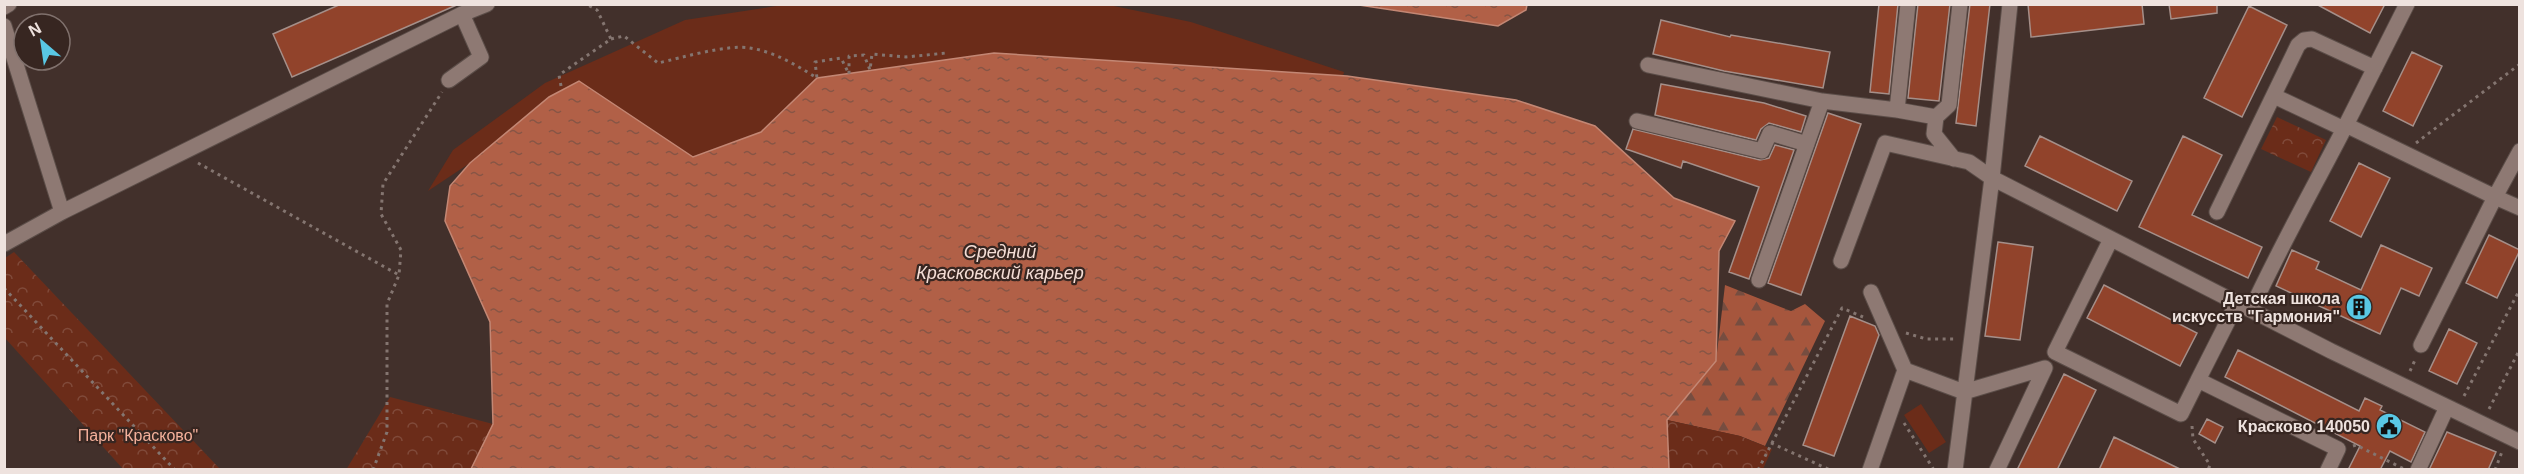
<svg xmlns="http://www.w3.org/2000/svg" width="2524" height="474" viewBox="0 0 2524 474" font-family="Helvetica,sans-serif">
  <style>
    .green { fill: #6b2c19 }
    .forest { fill: url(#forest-firs) }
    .park { fill: url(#park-crowns) }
    .water { fill: url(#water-ripples); stroke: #c38774; stroke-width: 1.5 }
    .building { fill: #91432b; stroke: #a58f89; stroke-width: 1.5 }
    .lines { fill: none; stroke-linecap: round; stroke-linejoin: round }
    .minor-casing { stroke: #5b4d48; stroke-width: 17 }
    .path { stroke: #847570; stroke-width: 3; stroke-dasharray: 3 4.5; stroke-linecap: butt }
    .minor { stroke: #8e7973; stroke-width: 15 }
    .labels { text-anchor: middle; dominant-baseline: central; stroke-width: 4.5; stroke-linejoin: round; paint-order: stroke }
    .poi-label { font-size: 16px; font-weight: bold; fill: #eee2de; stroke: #372621; text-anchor: end }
    .park-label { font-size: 16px; fill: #f4b09b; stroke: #372621 }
    .water-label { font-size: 18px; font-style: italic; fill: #f5ded6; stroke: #372621 }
  </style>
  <defs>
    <pattern id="forest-firs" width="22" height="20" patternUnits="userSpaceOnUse" patternTransform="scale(1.5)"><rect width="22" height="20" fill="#a6563d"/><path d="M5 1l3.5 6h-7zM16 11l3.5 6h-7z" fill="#764d40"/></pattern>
    <pattern id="park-crowns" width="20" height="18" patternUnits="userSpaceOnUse" patternTransform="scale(1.5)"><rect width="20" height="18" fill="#6b2c19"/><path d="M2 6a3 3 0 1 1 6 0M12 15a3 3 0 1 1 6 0" fill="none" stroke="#804a3a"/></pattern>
    <pattern id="water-ripples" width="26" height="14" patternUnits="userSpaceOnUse" patternTransform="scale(1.5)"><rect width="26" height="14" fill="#b16047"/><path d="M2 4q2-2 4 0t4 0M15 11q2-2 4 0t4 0" fill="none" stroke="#875545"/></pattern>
  </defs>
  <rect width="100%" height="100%" fill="#42302b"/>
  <path class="green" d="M783,5h326l82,17 153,50 -2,9 -579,55 -65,30 -196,-28 -32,25 -42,28 25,-41 92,-67 140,-63z
    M1921,404l25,38 -17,11 -25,-38z"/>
  <path class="forest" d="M1725,285l66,26 14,-7 20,17 -60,125 -25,-10 -73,-16 49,-59z"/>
  <path class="park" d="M2277,117l49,23 -15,32 -50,-23z
    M14,252l206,217h-97l-118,-131v-80z
    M390,397l103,27 -22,45 -125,1z
    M1667,420l73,16 32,13 -9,20h-94z"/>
  <path class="water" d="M1359,5h168l-1,5 -28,16z
    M994,53l353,23 169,24 79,26 79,72 61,23 -16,30 -3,110 -49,59 2,49h-1198l22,-45 -3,-102 -45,-101 5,-35 20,-23 79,-66 30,-16 114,76 68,-25 56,-54z"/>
  <path class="building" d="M341,4h118l-167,73 -19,-43z
    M1879,4h19l-9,90 -19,-2z
    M1918,4h32l-11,97 -31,-3z
    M1970,4h20l-14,122 -20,-3z
    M2028,4h114l2,20 -113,13z
    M2169,4h48v9l-46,6z
    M2316,4h69l-15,29z
    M2249,6l38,19 -45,92 -38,-19z
    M1661,20l69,17 1,-2 99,17 -7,36 -99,-17 -71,-17z
    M2412,52l30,14 -29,60 -30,-15z
    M1661,84l103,19 42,13 -5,16 -32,-9 -8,6 -5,11 -101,-25z
    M1828,113l33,11 -60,171 -33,-12z
    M1633,129l127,31 9,-2 6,-13 19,5 -45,129 -20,-7 30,-85 -76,-26 -2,7 -55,-19z
    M2040,136l92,45 -15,30 -92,-45z
    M2183,136l39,19 -30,60 70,32 -14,31 -109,-51z
    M2359,163l31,15 -29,59 -31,-16z
    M2489,235l31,15 -23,48 -31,-15z
    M1998,242l35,5 -13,93 -35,-4z
    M2381,245l51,23 -13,28 -18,-8 -21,46 -104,-48 16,-36 27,12 -3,7 45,21z
    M2104,285l93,48 -17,33 -93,-48z
    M1850,316l25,10 4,9 -45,121 -31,-11z
    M2449,329l28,14 -20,41 -28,-13z
    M2238,350l121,61 6,-13 17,8 -2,4 45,22 -14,30 -21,-11 -10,19h-32l12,-24 -135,-69z
    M2064,374l32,16 -39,80h-40z
    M2207,419l16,8 -8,16 -16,-9z
    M2447,432l49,20 -8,18h-59z
    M2114,437l68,33h-83z"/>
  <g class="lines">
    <defs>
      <path id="minor" d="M1908,4l-11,106 39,7
        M4,7l5,-3
        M4,26l58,186
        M1648,65l174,36 75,9
        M449,80l32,-23 -19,-43
        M2274,96l70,33
        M1637,121l125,30 8,-18 37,11
        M2346,125l61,-121
        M2520,151l-25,46 25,11
        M1954,159l-20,-25 2,-17 13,-12 11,-101
        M2217,212l81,-167 6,-5 8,-1 63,29
        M2111,239l-56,113 126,62 17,-34
        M4,244l58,-32 400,-198 25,-10
        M1841,261l44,-118 84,19 23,16 339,173 189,91
        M1759,280l63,-179
        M1871,292l34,78
        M2237,303l-39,77 140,69 -10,21
        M2251,310c29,-63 63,-123 95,-185l149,72 -74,148
        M1870,470l35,-100 59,22 81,-24 -48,102
        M1955,470l37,-292 18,-174
        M2418,470l29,-63"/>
    </defs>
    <use href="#minor" class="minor-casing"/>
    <path class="path" d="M611,39l13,-3 34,27c23,-5 69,-19 92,-15 25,4 46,17 67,30l-2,-16 26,-4 8,16v-18l15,-1 6,15 2,-16 34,3 40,-4
      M561,86l-2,-11 52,-36 -14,-29 -11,-6
      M2416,143l104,-79
      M198,163l201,112
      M4,288l171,182
      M1906,333l20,6h29
      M2410,371l6,-13
      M2464,396l56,-107
      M2489,409l31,-60
      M1904,423l30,47
      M2192,426l1,13 17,26 -2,5
      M1771,443l59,27
      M2353,446l3,-1 48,24
      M373,470l14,-38v-128l12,-29 2,-25 -20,-36 2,-30 59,-92
      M1758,470l84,-162 21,9
      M2495,470l8,-21"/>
    <use href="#minor" class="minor"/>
  </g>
  <defs>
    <symbol id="building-disc" viewBox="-11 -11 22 22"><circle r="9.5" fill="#59c8e5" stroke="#372621"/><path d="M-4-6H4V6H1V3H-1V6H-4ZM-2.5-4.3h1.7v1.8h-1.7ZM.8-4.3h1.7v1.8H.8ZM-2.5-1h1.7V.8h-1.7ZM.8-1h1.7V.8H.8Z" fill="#111"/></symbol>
    <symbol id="civic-disc" viewBox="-11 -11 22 22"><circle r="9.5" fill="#59c8e5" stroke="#372621"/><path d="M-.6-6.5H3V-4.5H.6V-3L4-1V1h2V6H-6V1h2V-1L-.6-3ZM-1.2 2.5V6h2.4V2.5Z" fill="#111"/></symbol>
  </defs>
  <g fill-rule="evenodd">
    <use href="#building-disc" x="2344" y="292" width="30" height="30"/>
    <use href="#civic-disc" x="2374" y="411" width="30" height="30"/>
  </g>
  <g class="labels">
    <g class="poi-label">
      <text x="2340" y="298">Детская школа<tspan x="2340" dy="18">искусств "Гармония"</tspan></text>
      <text x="2370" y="426">Красково 140050</text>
    </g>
    <g class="park-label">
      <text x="138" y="435">Парк "Красково"</text>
    </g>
    <g class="water-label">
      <text x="1000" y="252">Средний<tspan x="1000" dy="21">Красковский карьер</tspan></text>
    </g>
  </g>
  <rect width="2524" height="474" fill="none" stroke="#eee2de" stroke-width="12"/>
  <g transform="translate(42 42) rotate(331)"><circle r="28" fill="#372621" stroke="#80716d" stroke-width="1.5"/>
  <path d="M0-4.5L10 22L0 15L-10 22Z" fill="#59c8e5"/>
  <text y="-9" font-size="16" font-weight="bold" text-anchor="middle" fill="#eee2de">N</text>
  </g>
</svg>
